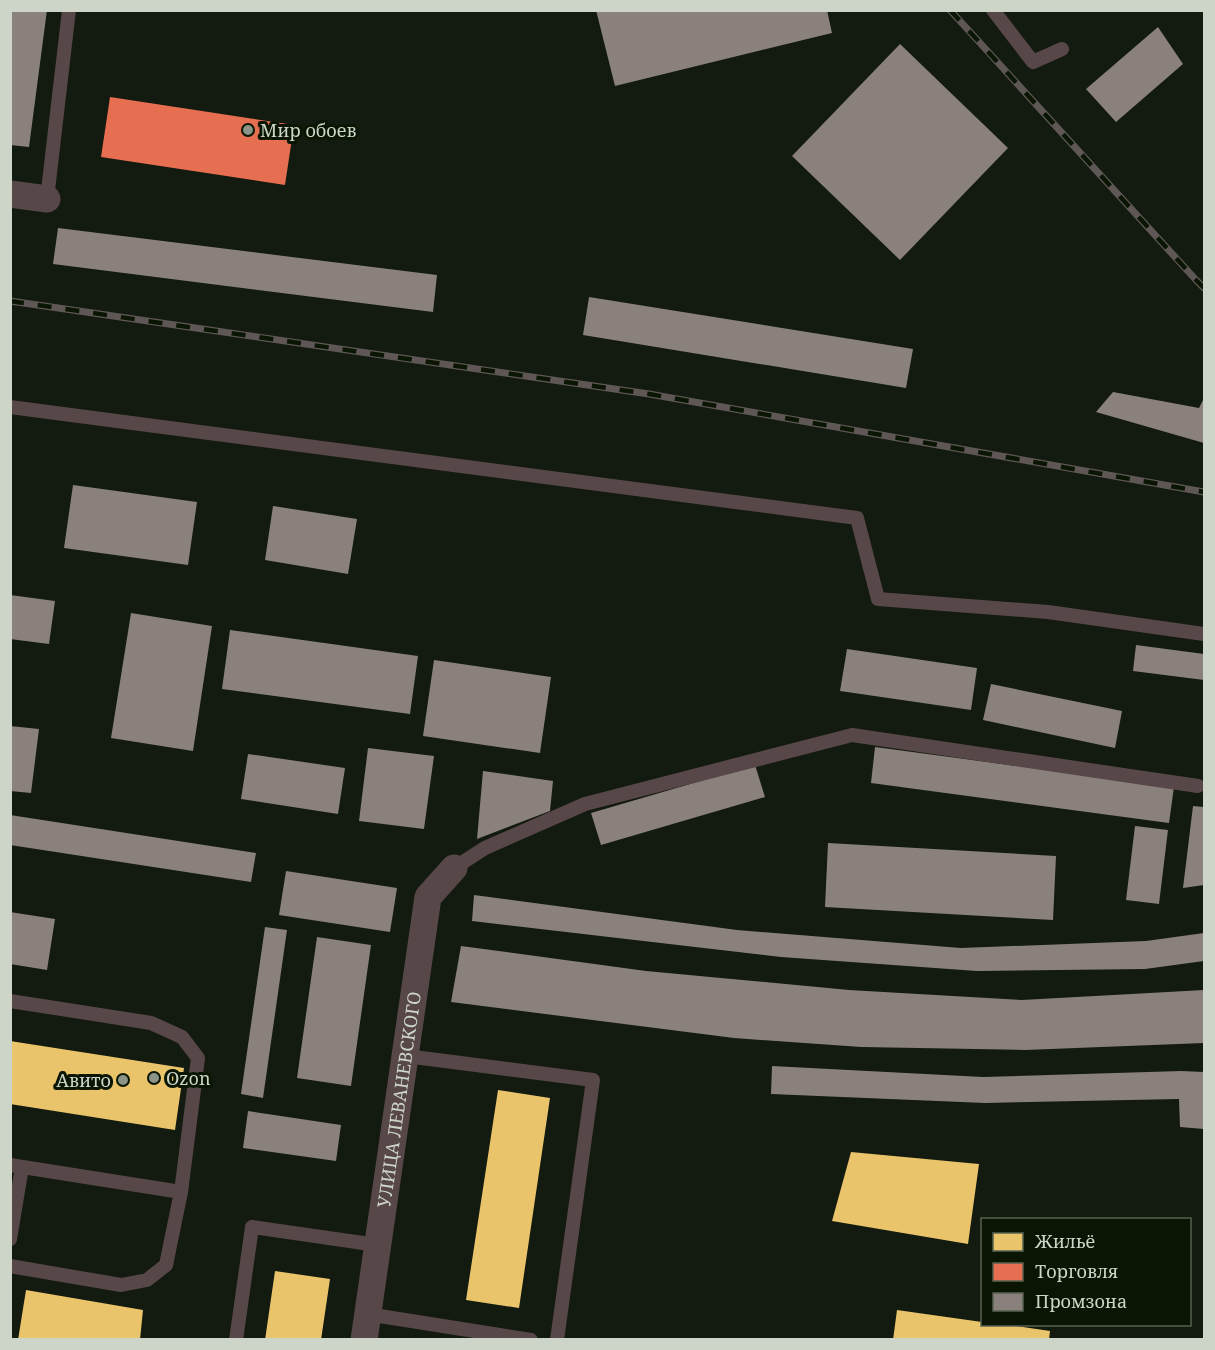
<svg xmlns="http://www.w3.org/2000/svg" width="1215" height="1350" viewBox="0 0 1215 1350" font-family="'Noto Serif',serif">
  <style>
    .homes { fill: #e9c46a }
    .shops { fill: #e76f51 }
    .industry { fill: #8a817c }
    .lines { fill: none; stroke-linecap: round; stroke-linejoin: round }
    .service { stroke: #584749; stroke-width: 14 }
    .minor { stroke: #584749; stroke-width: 27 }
    .rail-casing { stroke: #5e5755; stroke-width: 7 }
    .rail { stroke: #0a1603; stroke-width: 4.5; stroke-dasharray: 14; stroke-linecap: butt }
    .poi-dot { fill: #8b9487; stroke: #0a1603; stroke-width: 2 }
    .labels { text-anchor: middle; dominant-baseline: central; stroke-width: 6; stroke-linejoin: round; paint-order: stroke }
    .poi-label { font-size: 18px; fill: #ccd5c8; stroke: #0a1603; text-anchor: start }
    .street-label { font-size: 18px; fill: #ccd5c8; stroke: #0a1603 }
  </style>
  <rect width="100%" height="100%" fill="#131a0f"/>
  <path class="homes" d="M10,1041l174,27 -9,62 -165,-26z
    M498,1090l52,8 -31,210 -53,-8z
    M851,1152l128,12 -11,80 -136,-23z
    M275,1271l55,8 -9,61h-56z
    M26,1290l117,20 -3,30h-122z
    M897,1310l85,12v2h20l48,7 -1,9h-156z"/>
  <path class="shops" d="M110,97l184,28 -9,60 -184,-28z"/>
  <path class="industry" d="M10,10h37l-18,137 -19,-2z
    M596,10h231l5,23 -217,53z
    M1158,27l25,37 -67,58 -30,-33z
    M900,44l108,104 -108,112 -108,-104z
    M58,228l379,47 -4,37 -380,-48z
    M589,297l324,52 -7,39 -323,-53z
    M1113,392l86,16 5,-10v45l-108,-31z
    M73,485l124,17 -9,63 -124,-17z
    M273,506l84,13 -9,55 -83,-14z
    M10,595l45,6 -6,43 -39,-5z
    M131,613l81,13 -19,125 -82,-13z
    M230,630l188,26 -8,58 -188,-25z
    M1136,645l68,9v26l-71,-9z
    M847,649l130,19 -6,42 -131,-19z
    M434,660l117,17 -11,76 -117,-17z
    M991,684l131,27 -7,37 -132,-28z
    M10,726l29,3 -8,64 -21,-2z
    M875,747l299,40 -5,36 -298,-40z
    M368,748l66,8 -10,73 -65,-8z
    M248,754l97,14 -7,46 -97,-15z
    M755,765l10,32 -164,48 -10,-32z
    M483,771l70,10 -3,30 -73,28z
    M1193,806l11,1v78l-21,3z
    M10,815l246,38 -5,29 -241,-37z
    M1135,826l33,4 -9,74 -33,-4z
    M828,843l228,13 -3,64 -228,-13z
    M286,871l111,17 -7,44 -111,-17z
    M474,895l263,35 224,18 185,-7 58,-8v28l-59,8 -168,2 -196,-14 -309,-36z
    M10,912l45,7 -8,51 -37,-6z
    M265,927l22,3 -24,168 -22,-4z
    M317,937l54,8 -20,141 -54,-8z
    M461,946l185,25 203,19 173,10 182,-10v53l-179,7 -164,-3 -127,-9 -283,-36z
    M772,1066l211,11 198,-6 23,1v57l-24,-2 -1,-28 -194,4 -214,-9z
    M248,1111l93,14 -5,36 -93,-13z"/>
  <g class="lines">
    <path class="service" d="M993,10l40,52 29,-13
      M47,199l22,-189
      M10,407l847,111 21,81 170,13 156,22
      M454,868l31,-20 100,-44 267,-69 346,51
      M10,1001l141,22 31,14 16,21 -17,134 -15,73 -19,15 -26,5 -111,-19
      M406,1056l187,24 -36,260
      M10,1165l171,27
      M10,1239l12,-72
      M367,1314l164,26
      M236,1340l16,-113 125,18"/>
    <g class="minor">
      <path d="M10,194l37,5"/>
      <path id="s1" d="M364,1340l64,-443 26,-29"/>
    </g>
    <defs>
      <path id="rail" d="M950,10l246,270 8,8
        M10,301l639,93 555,98"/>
    </defs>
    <use href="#rail" class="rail-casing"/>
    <use href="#rail" class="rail"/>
  </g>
  <g class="poi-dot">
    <circle cx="248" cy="130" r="6"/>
    <circle cx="154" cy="1078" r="6"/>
    <circle cx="123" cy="1080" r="6"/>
  </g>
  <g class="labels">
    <g class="poi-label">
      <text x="260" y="130">Мир обоев</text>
      <text x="166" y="1078">Ozon</text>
      <text x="111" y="1080" text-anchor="end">Авито</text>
    </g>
    <g class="street-label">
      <text stroke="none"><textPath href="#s1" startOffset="243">УЛИЦА ЛЕВАНЕВСКОГО</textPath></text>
    </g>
  </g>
  <rect width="1215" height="1350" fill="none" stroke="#ccd5c8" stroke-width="24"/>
  <rect x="981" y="1218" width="210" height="108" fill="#0a1603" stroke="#586252" stroke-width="1.5"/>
  <rect x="993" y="1233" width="30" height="18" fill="#e9c46a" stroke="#586252" stroke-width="1.5"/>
  <text x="1035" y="1248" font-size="18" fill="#ccd5c8">Жильё</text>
  <rect x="993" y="1263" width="30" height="18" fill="#e76f51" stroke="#586252" stroke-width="1.5"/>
  <text x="1035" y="1278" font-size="18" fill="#ccd5c8">Торговля</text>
  <rect x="993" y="1293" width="30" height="18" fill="#8a817c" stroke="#586252" stroke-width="1.5"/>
  <text x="1035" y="1308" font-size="18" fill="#ccd5c8">Промзона</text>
</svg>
